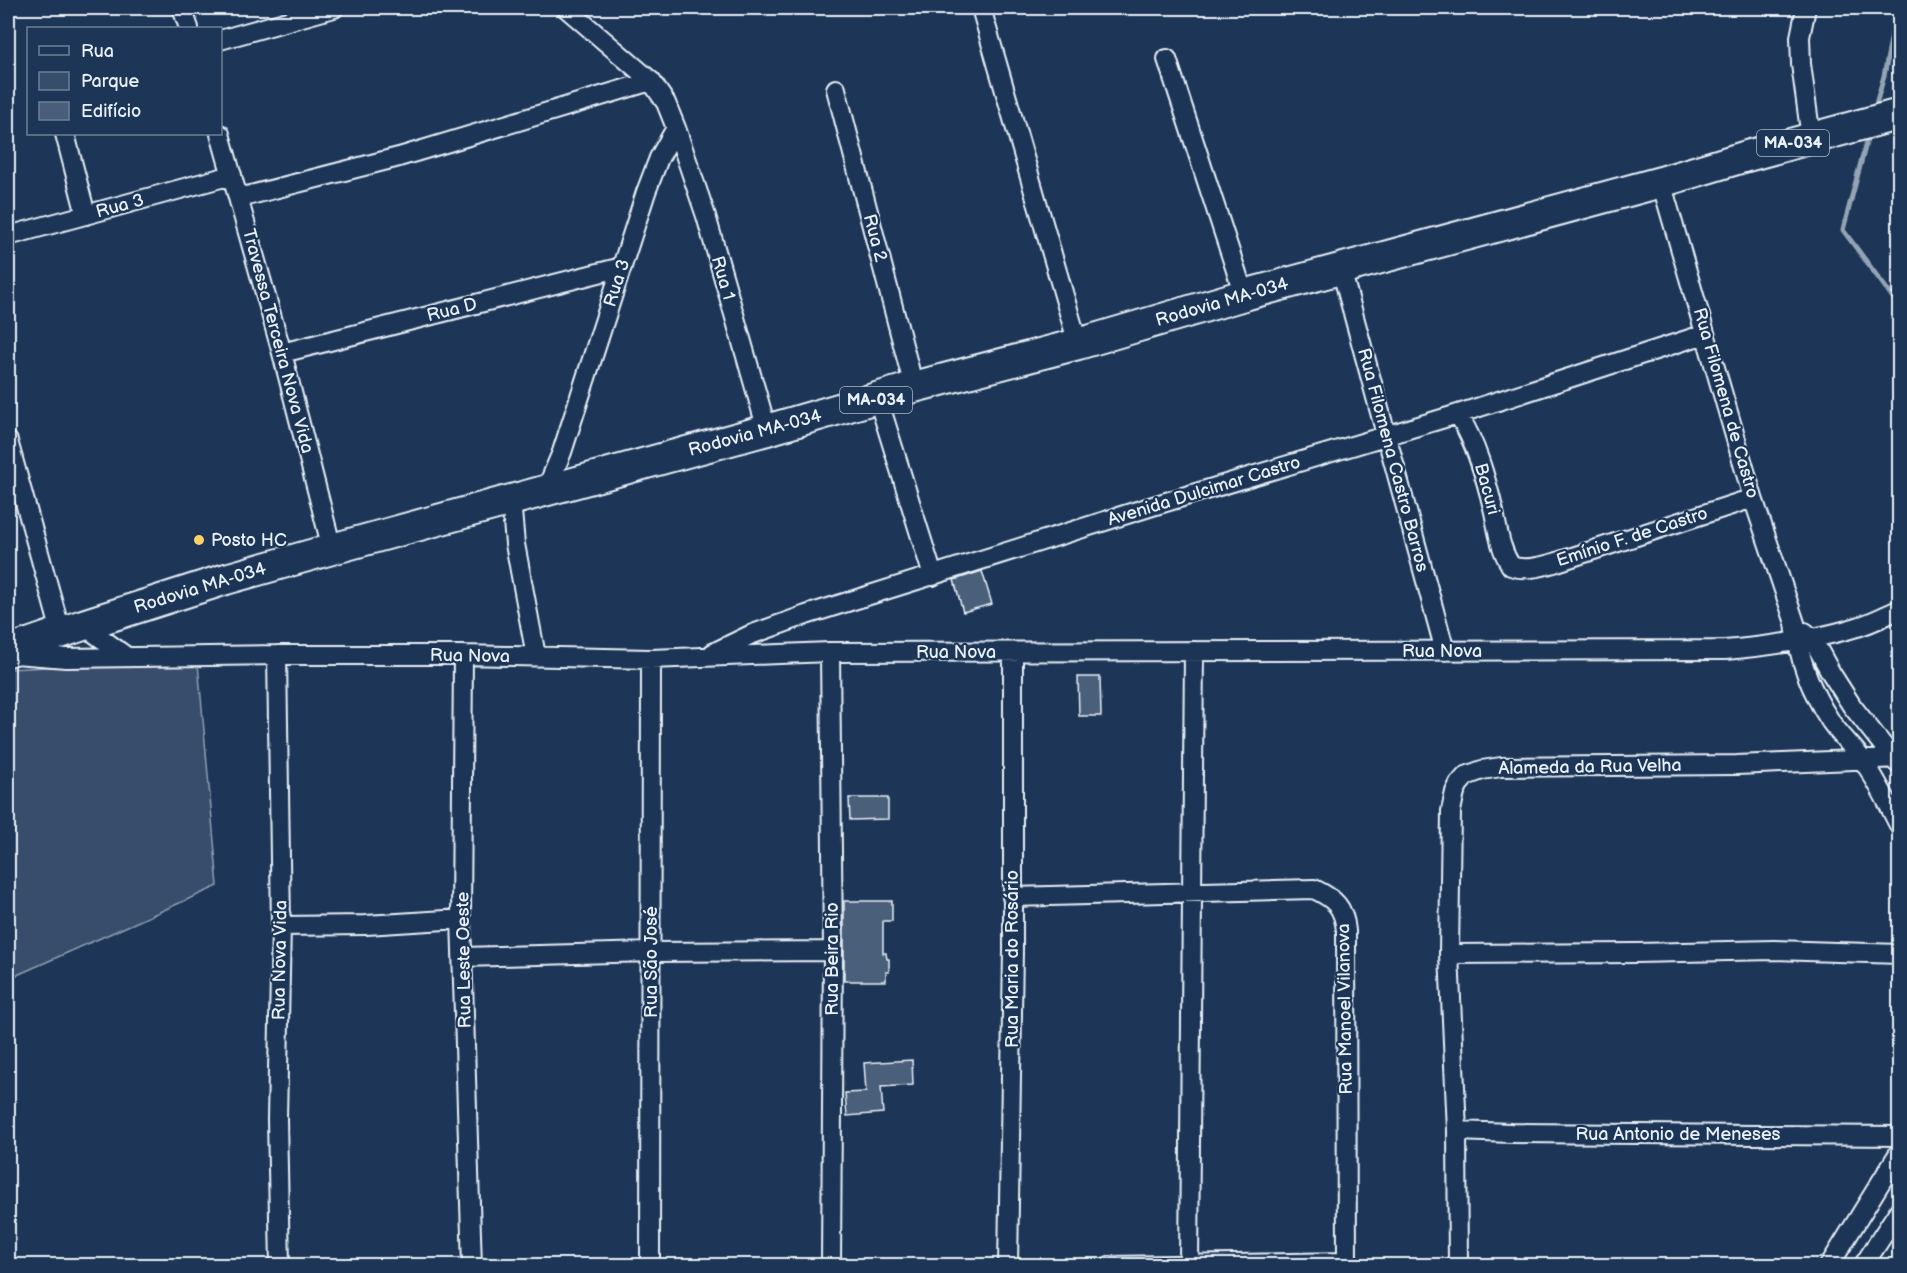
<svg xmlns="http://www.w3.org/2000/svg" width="1907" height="1273" viewBox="0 0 1907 1273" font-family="'Balsamiq Sans',sans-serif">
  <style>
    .green { fill: #374d6c; stroke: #909fb2; stroke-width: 1.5 }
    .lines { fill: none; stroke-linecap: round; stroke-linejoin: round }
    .stream { stroke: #95a4b5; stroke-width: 5 }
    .building { fill: #495e7a; stroke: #e8f1f8; stroke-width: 1.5 }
    .street-casing { stroke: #e8f1f8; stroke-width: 22 }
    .primary-casing { stroke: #e8f1f8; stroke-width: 34 }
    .street { stroke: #1d3557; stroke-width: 18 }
    .primary { stroke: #1d3557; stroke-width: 30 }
    .poi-dot { fill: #ffd166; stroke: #1d3557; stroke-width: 2 }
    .labels { text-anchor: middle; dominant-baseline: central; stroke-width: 4.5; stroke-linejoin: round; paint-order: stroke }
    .shield { fill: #1d3557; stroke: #abb9c8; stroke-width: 1.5 }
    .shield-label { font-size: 16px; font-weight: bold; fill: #e8f1f8 }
    .street-label { font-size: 18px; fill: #e8f1f8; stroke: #1d3557 }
    .poi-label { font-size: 18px; fill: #e8f1f8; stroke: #1d3557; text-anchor: start }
  </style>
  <rect width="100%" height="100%" fill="#1d3557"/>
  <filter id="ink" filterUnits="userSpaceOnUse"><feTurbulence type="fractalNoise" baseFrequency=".0167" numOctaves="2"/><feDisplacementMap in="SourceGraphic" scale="12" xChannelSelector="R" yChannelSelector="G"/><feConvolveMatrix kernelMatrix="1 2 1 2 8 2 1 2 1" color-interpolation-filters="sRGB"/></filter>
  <g filter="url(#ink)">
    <path class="green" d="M108,664h90l20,222 -210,93v-310z"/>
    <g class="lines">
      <path class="stream" d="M1874,111l10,-35 13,-68
        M1869,132l-26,98 57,77"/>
    </g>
    <path class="building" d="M982,571l10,33 -29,8 -9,-32z
      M1078,677h22l1,39h-22z
      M849,798h39v21l-38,1z
      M844,901h48v20h-9v32h3l1,6h2v13h-3v9h-42z
      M912,1060l1,25 -32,2 2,26 -36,3 -2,-23 21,-1 -2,-29z"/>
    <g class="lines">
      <defs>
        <path id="street" d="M182,8l7,20
          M981,8l97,336
          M1806,8l-6,29 1,27 10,74
          M220,40l114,-32
          M1167,59l77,236
          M836,89l78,298
          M676,128l30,88 61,214
          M65,134l21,81
          M220,134l62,219 50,196
          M1661,182l92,316 42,125c3,35 17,70 36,99 9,13 21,24 30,36 16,21 27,46 39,69
          M239,198l160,-41 252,-76
          M8,236l224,-61
          M1341,269l104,382
          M282,353l340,-86
          M878,399l55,177
          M1458,414c18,29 28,64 36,98 4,19 6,37 17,54 13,5 29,1 43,-3l199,-65
          M8,441l53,191
          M546,490l16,-38 84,-260 13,-34 17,-30 -10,-25 -15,-22 -85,-73
          M511,500l4,44 21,112
          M83,625l44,32
          M1805,632l7,6 19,35 21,33 45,57
          M830,652l3,299 -2,315
          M713,653l37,-18 56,-20 350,-110 302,-91 247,-80
          M15,654l51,4 211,-3h186l188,4 179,-7 895,-2c45,-4 90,-10 132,-23 15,-4 29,-12 43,-18
          M277,655l4,271 -4,193 3,147
          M463,655l-2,264 11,347
          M1012,897l302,-8c21,10 30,18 32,42l1,335
          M281,926l85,-1 95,-6
          M1449,954l188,-1 137,-3 126,4
          M463,957l188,-5 182,-1
          M1457,1131l54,2 389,3
          M650,1266l1,-607
          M1008,1266l5,-316v-297
          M1109,1266l238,-4
          M1189,1266l5,-615
          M1458,1266l-1,-135 -8,-177 2,-143 4,-19 4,-8 7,-8 16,-6 19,-3 236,-2 163,-7
          M1829,1266l71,-115
          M1863,1266l37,-57"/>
        <path id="primary" d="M8,651l75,-26 143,-46 106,-30 435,-119 147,-43 164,-43 166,-49 417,-113 86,-26 153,-42"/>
      </defs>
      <use href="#street" class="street-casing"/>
      <use href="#primary" class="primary-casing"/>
      <use href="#street" class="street"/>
      <use href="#primary" class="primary"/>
    </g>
  </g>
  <circle class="poi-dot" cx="199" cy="540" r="6"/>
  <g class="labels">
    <g class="shield">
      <rect x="1757" y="130" width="72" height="26" rx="4.5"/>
      <rect x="840" y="387" width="72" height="26" rx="4.5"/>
    </g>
    <g class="shield-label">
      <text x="1793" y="143">MA-034</text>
      <text x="876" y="400">MA-034</text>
    </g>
    <g class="street-label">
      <text transform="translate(120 206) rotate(-15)">Rua 3</text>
      <text transform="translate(875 238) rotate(75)">Rua 2</text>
      <text transform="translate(723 278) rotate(74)">Rua 1</text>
      <text transform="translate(617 283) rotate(-72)">Rua 3</text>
      <text transform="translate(1222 302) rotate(-16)">Rodovia MA-034</text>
      <text transform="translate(452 310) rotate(-14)">Rua D</text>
      <text transform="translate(278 341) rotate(75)">Travessa Terceira Nova Vida</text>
      <text transform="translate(1726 403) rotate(74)">Rua Filomena de Castro</text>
      <text transform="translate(755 433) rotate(-15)">Rodovia MA-034</text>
      <text transform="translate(1393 460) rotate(75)">Rua Filomena Castro Barros</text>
      <text transform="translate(1487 489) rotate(75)">Bacuri</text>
      <text transform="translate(1204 491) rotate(-17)">Avenida Dulcimar Castro</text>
      <text transform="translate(1632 537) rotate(-18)">Emínio F. de Castro</text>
      <text transform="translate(200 588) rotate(-17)">Rodovia MA-034</text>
      <text x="1442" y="651">Rua Nova</text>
      <text x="956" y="652">Rua Nova</text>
      <text transform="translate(470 656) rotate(1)">Rua Nova</text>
      <text transform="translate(1590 767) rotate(-1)">Alameda da Rua Velha</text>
      <text transform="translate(832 959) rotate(-90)">Rua Beira Rio</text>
      <text transform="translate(1012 959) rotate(-90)">Rua Maria do Rosário</text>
      <text transform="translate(280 960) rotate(-89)">Rua Nova Vida</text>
      <text transform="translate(464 960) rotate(-91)">Rua Leste Oeste</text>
      <text transform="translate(651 962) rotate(-90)">Rua São José</text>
      <text transform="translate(1345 1009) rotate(-91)">Rua Manoel Vilanova</text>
      <text x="1678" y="1134">Rua Antonio de Meneses</text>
    </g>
    <g class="poi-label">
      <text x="211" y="540">Posto HC</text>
    </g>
  </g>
  <rect width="1907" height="1273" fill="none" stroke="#1d3557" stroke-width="30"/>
  <rect x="15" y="15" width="1877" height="1243" fill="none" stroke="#e8f1f8" stroke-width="2" filter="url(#ink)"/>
  <rect x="27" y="27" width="195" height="108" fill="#1d3557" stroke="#6e8097" stroke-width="1.5"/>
  <rect x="39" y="46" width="30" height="9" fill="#1d3557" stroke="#6e8097" stroke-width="1.5"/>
  <text x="81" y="57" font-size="18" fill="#e8f1f8">Rua</text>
  <rect x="39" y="72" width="30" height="18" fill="#374d6c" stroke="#6e8097" stroke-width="1.5"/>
  <text x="81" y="87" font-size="18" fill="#e8f1f8">Parque</text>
  <rect x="39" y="102" width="30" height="18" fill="#495e7a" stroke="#6e8097" stroke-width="1.5"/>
  <text x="81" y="117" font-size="18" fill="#e8f1f8">Edifício</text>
</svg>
